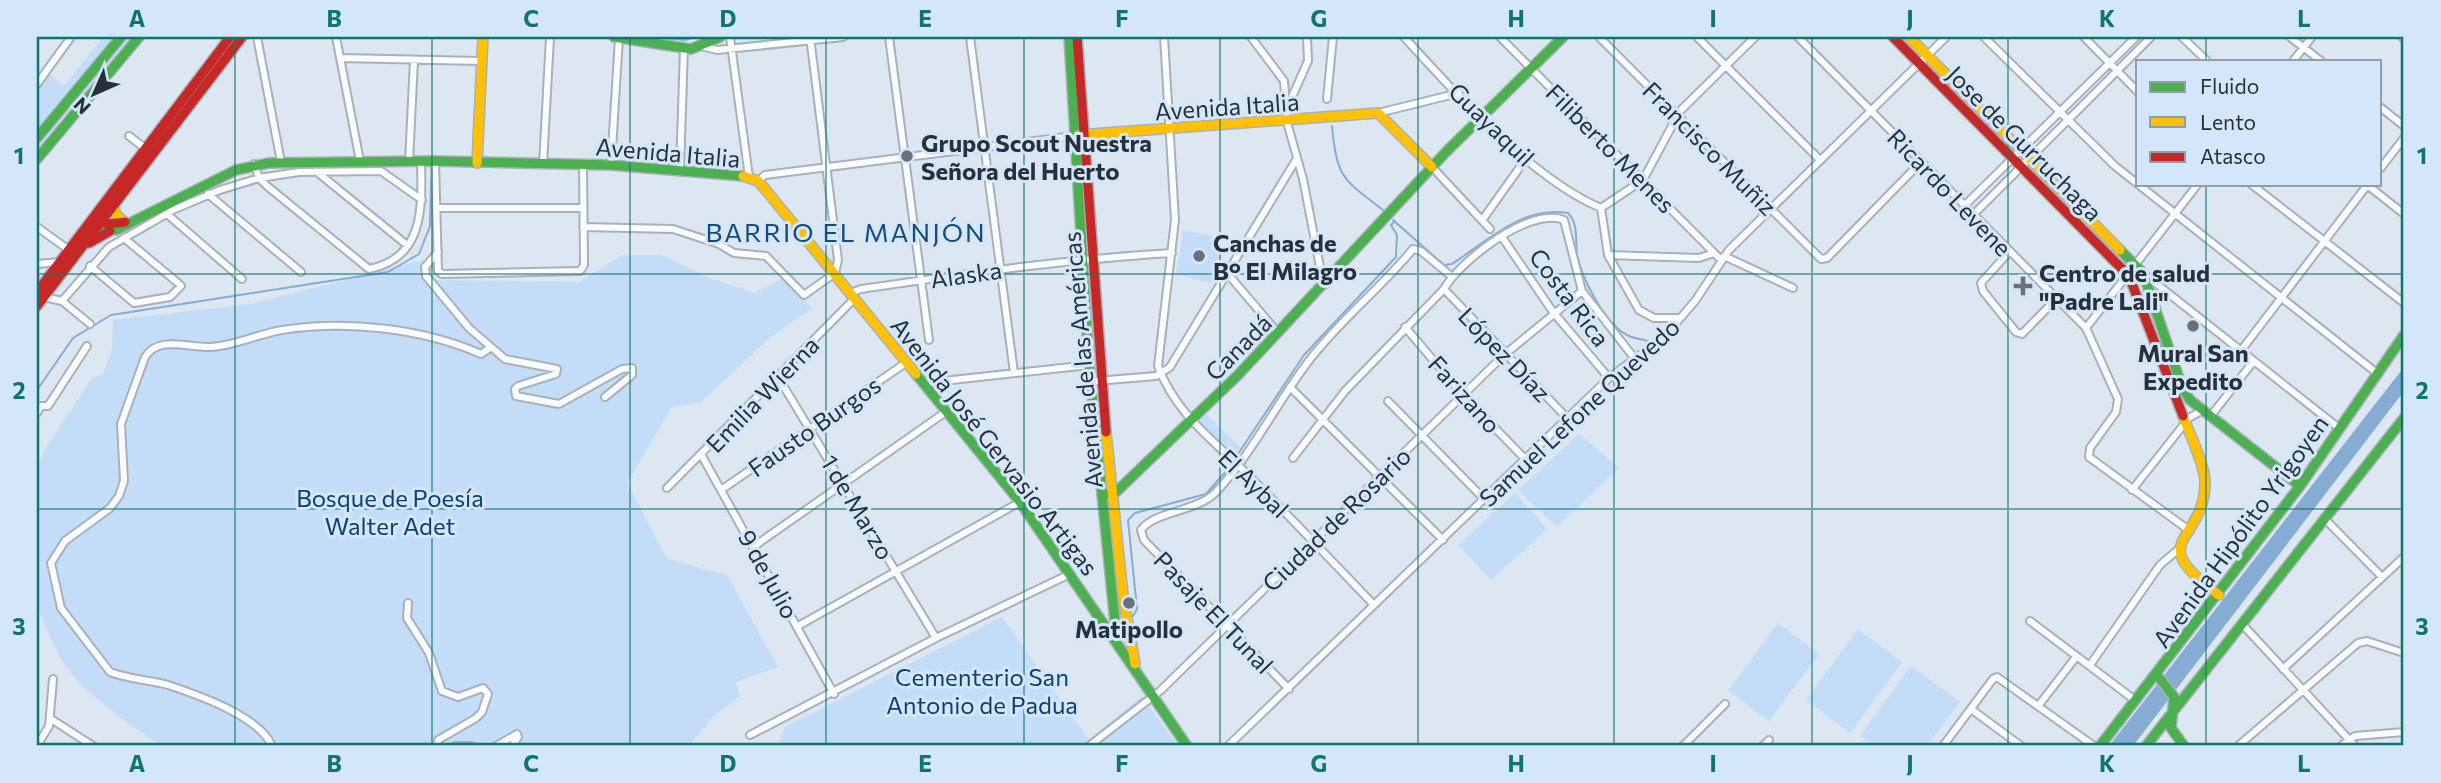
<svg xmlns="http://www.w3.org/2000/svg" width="2441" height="783" viewBox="0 0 2441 783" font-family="Commissioner,sans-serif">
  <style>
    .green { fill: #c3ddf9 }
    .water { fill: #87acd3 }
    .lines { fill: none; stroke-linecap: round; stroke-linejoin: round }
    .stream { stroke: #87acd3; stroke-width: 2 }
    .street-casing { stroke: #a8b1ba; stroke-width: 10 }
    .fast-casing { stroke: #a8b1ba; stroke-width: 12 }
    .slow-casing { stroke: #a8b1ba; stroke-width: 12 }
    .jam-casing { stroke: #a8b1ba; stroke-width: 12 }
    .street { stroke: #fafbfd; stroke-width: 6 }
    .fast { stroke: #4caf50; stroke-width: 9 }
    .slow { stroke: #ffc107; stroke-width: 9 }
    .jam { stroke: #c62828; stroke-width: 9 }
    .grid { fill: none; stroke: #0f766e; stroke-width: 2; stroke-opacity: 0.55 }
    .poi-dot { fill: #67717a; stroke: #d4e6fa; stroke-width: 2.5 }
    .labels { text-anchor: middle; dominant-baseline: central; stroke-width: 6; stroke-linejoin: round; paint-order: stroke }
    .street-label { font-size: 24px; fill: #28313a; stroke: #d4e6fa }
    .poi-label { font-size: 24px; font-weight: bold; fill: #28313a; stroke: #d4e6fa; text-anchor: start }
    .park-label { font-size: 24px; fill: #0b4071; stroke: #d4e6fa }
    .neighbourhood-label { font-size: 26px; letter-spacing: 2px; fill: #174a7c; stroke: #d4e6fa }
    .neatline { fill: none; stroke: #0f766e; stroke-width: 2.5 }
    .grid-label { font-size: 23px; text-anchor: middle; font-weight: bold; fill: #0f766e }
  </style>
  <rect width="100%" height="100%" fill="#dce7f2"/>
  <path class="green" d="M103,37h12l-78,93v-41l11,-16 16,13z
    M125,37h11l-99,118v-12z
    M1183,230l30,6 -3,6 11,7 -10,34 -35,-9z
    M623,255h39l47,23 45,15 28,-14 30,29 -41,29 -70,65 -29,5 -45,76 40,76 60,16 51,92 -42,15 4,14 -26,20 -25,30h-528l-38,-26 -43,-36 -19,-24 -24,-52v-139l7,-18 48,-73 11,-4 9,-24 1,-30 138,-16 180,-46 2,22 146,2z
    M1206,414l34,33 -9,9 -34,-33z
    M1579,434l40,34 -62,59 -39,-37z
    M1515,493l32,36 -56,51 -33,-35z
    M1002,617l87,123 53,-44 36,50h-401l8,-19z
    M1778,623l41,31 -50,67 -41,-30z
    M1858,629l44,33 -52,71 -44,-33z
    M1911,666l49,36 -33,44h-53l-14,-10z"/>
  <path class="water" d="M2404,367v24l-271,355h-24z"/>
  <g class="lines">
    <path class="stream" d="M656,37l29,3 11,-3
      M1332,126c5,53 11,53 51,84
      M1393,220l51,45 8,-1c35,-23 72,-59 116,-51 11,11 7,28 9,42 5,24 29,71 52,81 6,3 15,3 21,6
      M37,390l36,-52 38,-23 277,-43 31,-18 11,-28 1,-48
      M1238,454l66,-99 92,-98 1,-22 -6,-10 4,-4
      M1133,616l4,-7 -9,-89 7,-7 71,-19 21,-24"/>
    <defs>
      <path id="street" d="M257,37l24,125
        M336,37l24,124
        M730,37l19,140
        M889,37l40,303
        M970,37l44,336
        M1164,37l11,183 -17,146c18,49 57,75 92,111 42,42 83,85 124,128
        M1251,37l33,44 3,41 16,57 18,93 5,12
        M1404,37c50,55 129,143 197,171l7,47 31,55 15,8h26
        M1500,37l221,223
        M1599,37l222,222 6,-1 94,-96
        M1697,37l123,123
        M1798,37l288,291 32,71 -2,13 -26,36 -1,9 101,74
        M1984,37l131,129 263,208
        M2084,37l54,55
        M2182,37l25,24
        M2290,37l31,24
        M2402,37l2,2
        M701,46l16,4 126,-13
        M340,58l141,3
        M2293,61l19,-24
        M37,84l34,-47
        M1327,99l6,-62
        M1288,106l20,-45 -1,-24
        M2380,107l24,19
        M1378,113l81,-20
        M129,136l17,13
        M435,161l3,110 4,3 138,-3 4,-6 -1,-101
        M409,162l5,-102
        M254,164l5,14 8,8 102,83c56,-11 53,-63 52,-108
        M543,164l7,-127
        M611,165l8,-127
        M1432,167l58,62
        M680,169l4,-121
        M2380,169l24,-31
        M317,172l90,73
        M758,181l7,-6 309,-39
        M2251,184l153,119
        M2366,184l38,30
        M208,194l93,78
        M1964,206l172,-169
        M438,208h145
        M1601,208l42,-28 37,-69 75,-74
        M167,214l75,65
        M1973,215l178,-178
        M1483,219l42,-59
        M37,227l32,23
        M583,227l90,2 46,15 15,9 32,3 38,39 31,-22 3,-13 -28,-223
        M1502,237l51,75 56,66
        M438,252l-13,15 1,9 43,52 36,31 52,10 -1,5 -38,12 -3,3 1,7 43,8 63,-35 10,-1v7l-27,22
        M2009,252l-28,31 2,8 33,41 6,2 34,-35
        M1608,255l91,3 15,-5
        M1724,256l69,32
        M37,264l23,-2
        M90,266l44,37 36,-6 11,-11 -3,-3 -54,-45
        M1227,273l51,60
        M2144,274l196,155
        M1444,289l123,129
        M851,293l10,-4c103,-15 207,-30 311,-36
        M44,297l18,4 28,23
        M62,301l47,-54 66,-38 45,-19 39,-12 40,-6 82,-1 41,29
        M1405,327l58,68 63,65
        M2086,328l112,-144
        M2240,352l128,-168
        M778,377l158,261
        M1096,381l60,-5 14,-9 126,-207
        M925,383l164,-18
        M1290,387l153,153
        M1388,401l97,99
        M37,413l4,-7h7l39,-60
        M2210,417l43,-55
        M702,456l132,238
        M1293,458l52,-67 99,-102c16,-28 86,-83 120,-69l18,71 53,68
        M667,488l188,-190
        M721,490l186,-128
        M2132,490l57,-72 12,-7
        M2324,518l58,59
        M753,547l194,-136
        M408,603l-1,15 22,35 13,38 16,6 25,-9 5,6 -6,18 -6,6 -38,22 -1,6
        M2030,621l106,80
        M2242,624l113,122
        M798,626l222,-124
        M2090,665l70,-100 20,-17
        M2283,669l121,-112
        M1289,689l-145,-149 -3,-10c13,-19 56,-18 75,-38 36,-38 60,-88 92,-130 31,-41 72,-73 105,-113l8,2 30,25
        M2039,705l37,-48
        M1971,709l50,37
        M51,719l42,27
        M750,735l186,-97 134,-64
        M37,746l12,-20 4,-47
        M272,746c-13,-30 -74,-51 -104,-61 -19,-5 -40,-6 -58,-13l-49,-64 -10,-45 14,-22 45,-33 9,-12 5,-15 -3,-57 24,-67c14,-22 43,-9 65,-10 24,-1 48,-13 72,-17 64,-10 140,-2 199,24l9,-6
        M455,746h17
        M496,746l21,-12 1,3 -6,9
        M1089,746l71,-55 344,-336 78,-64
        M1228,746l381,-368 55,-41 31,-36 34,-51 217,-213
        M1683,746l42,-42
        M1763,746l6,-6
        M1943,746l50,-67 4,-2 97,69
        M2238,746l120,-103 9,-2 37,12
        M2341,746l14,-10 49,-4"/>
      <path id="fast" d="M614,37l77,12 29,-12
        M1069,37l20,328 28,277
        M37,138l84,-101
        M37,159l102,-122
        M92,225l24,5 120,-60 33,-7 166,-2 176,4 132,11
        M2120,250l23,23 39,114 8,13 110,86
        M916,374l104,128 167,244
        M1102,495l14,-3 122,-117 209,-224 116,-114
        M2157,675l17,22 -3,31 13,18
        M2100,746l200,-260 104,-151
        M2146,746l258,-328"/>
      <path id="slow" d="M1909,37l211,213
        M1078,135l300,-22 54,54
        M477,163l6,-126
        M743,176l15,5 7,8 151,185
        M114,205l1,8 9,9
        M2183,416c6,17 22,49 22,66 0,62 -64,56 14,113
        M1106,432l17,163 12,69"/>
      <path id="jam" d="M1077,37l29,395
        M1893,37l236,239 54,140
        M95,219l13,5 17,-2
        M89,243l21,-12
        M37,292l193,-255
        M37,306l205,-269"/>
    </defs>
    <use href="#street" class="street-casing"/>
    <use href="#fast" class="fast-casing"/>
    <use href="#slow" class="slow-casing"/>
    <use href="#jam" class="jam-casing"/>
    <use href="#street" class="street"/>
    <use href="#fast" class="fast"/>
    <use href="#slow" class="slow"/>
    <use href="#jam" class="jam"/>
  </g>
  <path class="grid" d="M235,37v709M432,37v709M630,37v709M826,37v709M1024,37v709M1220,37v709M1418,37v709M1614,37v709M1812,37v709M2008,37v709M2206,37v24M2206,184v562M37,274h2367M37,509h2367"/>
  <g class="poi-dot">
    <circle cx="907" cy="156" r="7"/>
    <circle cx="1199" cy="256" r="7"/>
    <path d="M2019.5 275.5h7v7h7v7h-7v7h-7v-7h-7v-7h7z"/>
    <circle cx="2193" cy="326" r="7"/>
    <circle cx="1129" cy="603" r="7"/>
  </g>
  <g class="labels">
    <g class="street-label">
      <text transform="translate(1227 106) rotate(-4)">Avenida Italia</text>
      <text transform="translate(1492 124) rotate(44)">Guayaquil</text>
      <text transform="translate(2025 143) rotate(45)">Jose de Gurruchaga</text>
      <text transform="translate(1611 148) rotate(45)">Filiberto Menes</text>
      <text transform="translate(1710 148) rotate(45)">Francisco Muñiz</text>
      <text transform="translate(668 152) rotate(5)">Avenida Italia</text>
      <text transform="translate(1950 192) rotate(46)">Ricardo Levene</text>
      <text transform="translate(966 274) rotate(-8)">Alaska</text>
      <text transform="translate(1570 297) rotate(53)">Costa Rica</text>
      <text transform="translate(1238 347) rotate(-45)">Canadá</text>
      <text transform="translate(1505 354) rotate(46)">López Díaz</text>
      <text transform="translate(1082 360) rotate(-95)">Avenida de las Américas</text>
      <text transform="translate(762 394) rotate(-46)">Emilia Wierna</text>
      <text transform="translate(1465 394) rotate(48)">Farizano</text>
      <text transform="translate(1579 412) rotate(-43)">Samuel Lefone Quevedo</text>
      <text transform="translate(814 426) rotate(-35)">Fausto Burgos</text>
      <text transform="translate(995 446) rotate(52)">Avenida José Gervasio Artigas</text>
      <text transform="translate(1254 483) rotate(44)">El Aybal</text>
      <text transform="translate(858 507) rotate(59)">1 de Marzo</text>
      <text transform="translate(1336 519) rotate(-44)">Ciudad de Rosario</text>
      <text transform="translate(2240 531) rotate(-54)">Avenida Hipólito Yrigoyen</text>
      <text transform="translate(769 574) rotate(61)">9 de Julio</text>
      <text transform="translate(1214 612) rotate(46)">Pasaje El Tunal</text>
    </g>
    <g class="poi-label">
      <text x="921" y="142">Grupo Scout Nuestra<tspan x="921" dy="28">Señora del Huerto</tspan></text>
      <text x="1213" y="242">Canchas de<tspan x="1213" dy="28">B° El Milagro</tspan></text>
      <text x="2039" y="272">Centro de salud<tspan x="2039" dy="28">"Padre Lali"</tspan></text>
      <text x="2193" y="352" text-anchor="middle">Mural San<tspan x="2193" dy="28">Expedito</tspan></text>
      <text x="1129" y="628" text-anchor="middle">Matipollo</text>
    </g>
    <g class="park-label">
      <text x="390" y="497">Bosque de Poesía<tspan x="390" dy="28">Walter Adet</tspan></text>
      <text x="982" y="676">Cementerio San<tspan x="982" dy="28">Antonio de Padua</tspan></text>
    </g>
    <g class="neighbourhood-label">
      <text x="846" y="231">BARRIO EL MANJÓN</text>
    </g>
  </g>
  <rect width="2441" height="783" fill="none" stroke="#d4e6fa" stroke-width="77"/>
  <rect x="2136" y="60" width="245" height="126" fill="#d4e6fa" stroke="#8f9ead" stroke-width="2"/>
  <rect x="2150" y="82" width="35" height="10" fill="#4caf50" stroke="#8f9ead" stroke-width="2"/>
  <text x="2200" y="94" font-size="21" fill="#28313a">Fluido</text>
  <rect x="2150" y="117" width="35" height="10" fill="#ffc107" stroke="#8f9ead" stroke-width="2"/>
  <text x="2200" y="130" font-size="21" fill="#28313a">Lento</text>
  <rect x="2150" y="152" width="35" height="10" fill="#c62828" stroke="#8f9ead" stroke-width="2"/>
  <text x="2200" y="164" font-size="21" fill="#28313a">Atasco</text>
  <g transform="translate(94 94) rotate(225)" stroke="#d4e6fa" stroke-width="5" paint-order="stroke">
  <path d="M0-5L12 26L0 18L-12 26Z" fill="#28313a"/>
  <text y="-10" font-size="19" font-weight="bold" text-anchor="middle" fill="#28313a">N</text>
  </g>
  <rect x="38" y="38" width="2364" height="706" class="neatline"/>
  <g class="grid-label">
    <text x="137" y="27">A</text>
    <text x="334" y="27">B</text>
    <text x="531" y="27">C</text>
    <text x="728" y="27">D</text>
    <text x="925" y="27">E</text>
    <text x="1122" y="27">F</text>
    <text x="1319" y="27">G</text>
    <text x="1516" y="27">H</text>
    <text x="1713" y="27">I</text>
    <text x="1910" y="27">J</text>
    <text x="2107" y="27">K</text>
    <text x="2304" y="27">L</text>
    <text x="19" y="164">1</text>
    <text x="2422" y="164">1</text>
    <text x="19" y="399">2</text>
    <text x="2422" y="399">2</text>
    <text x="19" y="635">3</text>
    <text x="2422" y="635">3</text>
    <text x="137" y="772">A</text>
    <text x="334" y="772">B</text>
    <text x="531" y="772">C</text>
    <text x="728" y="772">D</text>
    <text x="925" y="772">E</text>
    <text x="1122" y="772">F</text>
    <text x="1319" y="772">G</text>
    <text x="1516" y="772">H</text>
    <text x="1713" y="772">I</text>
    <text x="1910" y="772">J</text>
    <text x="2107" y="772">K</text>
    <text x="2304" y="772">L</text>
  </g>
</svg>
